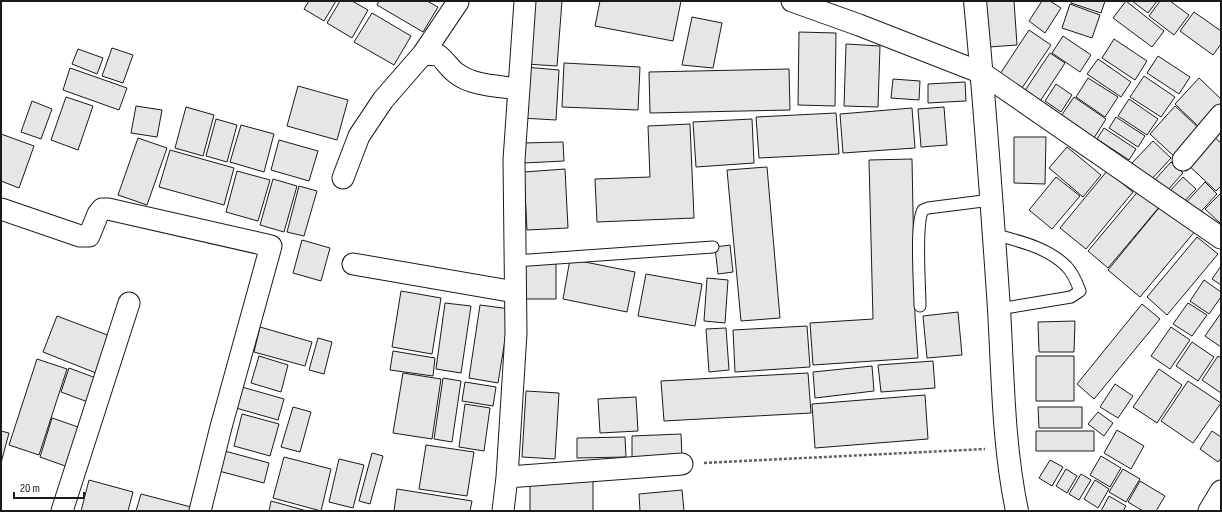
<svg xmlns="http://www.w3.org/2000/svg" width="1222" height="512" viewBox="0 0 1222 512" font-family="'Sofia Sans Condensed',sans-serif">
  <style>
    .building { fill: #e6e6e6; stroke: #1a1a1a }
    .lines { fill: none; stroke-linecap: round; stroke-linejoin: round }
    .lane-casing { stroke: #1a1a1a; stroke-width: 13 }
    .street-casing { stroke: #1a1a1a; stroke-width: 23 }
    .highway-casing { stroke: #1a1a1a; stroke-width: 24 }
    .path { stroke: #5f5f5f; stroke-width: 2.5; stroke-dasharray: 3 2; stroke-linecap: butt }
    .lane { stroke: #fff; stroke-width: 11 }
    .street { stroke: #fff; stroke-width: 21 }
    .highway { stroke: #fff; stroke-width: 22 }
  </style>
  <rect width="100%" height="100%" fill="#fff"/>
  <path class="building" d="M309,1h27l-12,20 -20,-12z
    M340,1h12l16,9 -16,28 -25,-15z
    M379,1h48l11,6 -15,25 -46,-27z
    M530,1h32l-5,65 -31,-2z
    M600,1h81l-8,40 -78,-15z
    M986,1h28l3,44 -28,2z
    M1042,1h8l11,7 -16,25 -16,-12z
    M1072,1h33l-4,12 -30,-10z
    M1126,1l38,30 -12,16 -39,-29z
    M1132,1h25l-9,12z
    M1160,1h10l19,14 -15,20 -25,-19z
    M1070,4l30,11 -8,23 -30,-10z
    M1194,12l27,19v13l-8,11 -33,-24z
    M372,13l39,23 -17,29 -40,-23z
    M692,17l30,6 -9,45 -31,-3z
    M1029,30l22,15 -29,43 -22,-14z
    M799,32l37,1 -1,73 -37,-1z
    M1063,36l28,19 -11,17 -28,-19z
    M1114,39l33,22 -12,19 -33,-22z
    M846,44l34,2 -2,61 -34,-1z
    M112,48l21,7 -10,28 -21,-7z
    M78,49l25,9 -6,16 -25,-10z
    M1050,53l15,10 -26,40 -15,-11z
    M1158,56l32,21 -11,17 -32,-21z
    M1098,59l33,23 -10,15 -34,-23z
    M564,63l76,4 -2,43 -76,-3z
    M525,67l34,3 -3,50 -35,-2z
    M70,68l57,20 -8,22 -56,-20z
    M789,69l1,41 -140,3 -1,-41z
    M1144,76l31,21 -14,20 -31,-20z
    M1088,78l30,19 -13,20 -29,-20z
    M1199,78l22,21v4l-22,24 -24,-23z
    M893,79l27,2 -1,19 -28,-2z
    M965,82l1,19 -38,2v-19z
    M1056,84l16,11 -11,17 -16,-11z
    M298,86l50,14 -11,40 -50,-14z
    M66,97l27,9 -15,44 -27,-10z
    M1074,97l32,22 -12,19 -33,-22z
    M1129,99l29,20 -11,16 -29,-19z
    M32,101l20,8 -11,30 -20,-7z
    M136,106l26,4 -5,27 -26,-4z
    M1175,106l27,25 -25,28 -27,-25z
    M186,107l28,8 -11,41 -28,-8z
    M944,107l3,38 -26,2 -3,-38z
    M912,108l3,40 -72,5 -3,-39z
    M836,113l3,41 -80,4 -3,-41z
    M1116,117l29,19 -7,11 -29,-19z
    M216,119l21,6 -10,37 -21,-6z
    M752,119l2,44 -58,4 -3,-45z
    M690,124l4,94 -97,4 -2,-43 55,-2 -2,-51z
    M241,125l33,9 -10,38 -34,-10z
    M1104,128l32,21 -7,11 -32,-21z
    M1,134l33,12 -15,42 -18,-7z
    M1212,135l9,8v43l-5,5 -30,-28z
    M1014,137h32l-1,47 -31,-1z
    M138,138l29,10 -20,57 -29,-10z
    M279,140l39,11 -9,30 -38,-11z
    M1153,141l18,17 -21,23 -19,-17z
    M563,142l1,19 -40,2 -1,-20z
    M1067,147l34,28 -18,22 -34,-29z
    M170,150l64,18 -10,37 -65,-18z
    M912,159l3,157 3,42 -105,7 -3,-42 63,-4 -4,-159z
    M1171,162l12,11 -18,20 -12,-11z
    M767,167l13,151 -39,3 -14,-151z
    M565,169l3,59 -41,2 -3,-58z
    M237,171l33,9 -12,41 -32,-9z
    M1107,171l26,21 -47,57 -26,-21z
    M1056,177l24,19 -28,33 -23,-19z
    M1183,177l13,12 -15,16 -13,-12z
    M273,179l24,7 -13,46 -24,-7z
    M1205,182l12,12 -22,24 -12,-12z
    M299,186l18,5 -13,45 -17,-4z
    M1140,189l20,17 -52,62 -20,-17z
    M1221,193v31l-16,-15z
    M1163,203l33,27 -56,67 -32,-27z
    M1197,237l21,17 -51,61 -20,-18z
    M302,240l28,8 -9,33 -28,-8z
    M730,245l3,27 -15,2 -3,-27z
    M570,259l65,13 -8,40 -64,-13z
    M521,262h35v37h-35z
    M1221,266v19l-9,-6z
    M646,274l56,10 -7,42 -57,-10z
    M707,278l21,2 -3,43 -21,-2z
    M1204,280l17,12v5l-12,17 -19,-13z
    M401,291l40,7 -9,56 -40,-7z
    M445,303l26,3 -10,67 -25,-4z
    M1188,303l19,12 -15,21 -19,-12z
    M1142,304l18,15 -66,80 -17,-15z
    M480,305l30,4 -12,74 -29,-5z
    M958,312l4,43 -35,3 -4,-42z
    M1221,313v34l-16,-11z
    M57,316l53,20 -14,37 -53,-21z
    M1075,321l-1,31h-35l-1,-30z
    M807,326l3,41 -75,5 -2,-42z
    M260,327l52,15 -7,24 -51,-14z
    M1171,327l19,13 -20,29 -19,-13z
    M726,328l3,42 -20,2 -3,-43z
    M318,338l14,4 -8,32 -15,-4z
    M1192,342l22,15 -16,24 -22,-15z
    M393,351l42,7 -2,18 -43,-6z
    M259,356l29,9 -7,27 -30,-9z
    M1036,356h38v45h-38z
    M1218,356l3,2v35l-19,-13z
    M37,359l30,10 -28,86 -30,-10z
    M933,361l2,27 -54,4 -3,-27z
    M872,366l2,25 -59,7 -2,-26z
    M69,368l27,10 -8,24 -27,-10z
    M1159,369l23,16 -25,38 -24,-16z
    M403,373l38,6 -9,60 -39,-6z
    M808,373l3,40 -147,8 -3,-40z
    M443,378l18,3 -9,61 -18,-3z
    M1188,381l33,22 -28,40 -32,-22z
    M465,382l31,5 -3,19 -31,-5z
    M1115,384l18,12 -15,22 -18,-11z
    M242,387l42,12 -6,21 -42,-12z
    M526,391l33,2 -4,66 -33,-2z
    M925,395l3,44 -113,9 -3,-44z
    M636,397l2,34 -38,2 -2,-34z
    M465,404l25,4 -6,43 -25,-4z
    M293,407l18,5 -11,40 -19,-5z
    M1038,407h44v21h-43z
    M1098,412l15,11 -9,13 -16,-12z
    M242,414l37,10 -9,32 -36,-10z
    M52,418l29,10 -13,39 -28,-10z
    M1117,430l27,16 -13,23 -27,-16z
    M1,431l8,2 -8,30z
    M1036,431h58v20h-58z
    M1212,431l9,6v21l-3,4 -18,-13z
    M681,434l1,23 -50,2v-23z
    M625,437l1,20 -49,1v-20z
    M426,445l48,7 -7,44 -48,-7z
    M221,450l48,13 -5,20 -49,-13z
    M372,453l11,3 -13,48 -11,-3z
    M1101,456l20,12 -11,19 -20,-12z
    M284,457l47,12 -10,42 -48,-13z
    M339,459l25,6 -11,43 -24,-6z
    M1050,460l13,7 -11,19 -13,-8z
    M1066,469l11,7 -10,17 -11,-7z
    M1123,469l17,10 -14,23 -17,-10z
    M1081,474l10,6 -12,20 -10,-6z
    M89,480l44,12 -5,19h-47z
    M530,480h63v31h-63z
    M1095,480l14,9 -11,19 -14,-9z
    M1140,481l25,15 -9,15h-13l-15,-9z
    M397,489l75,12 -2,10h-76z
    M682,490l2,21h-44l-1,-17z
    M141,494l54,14 -1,3h-58z
    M1109,496l17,10 -3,5h-22z
    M271,501l36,10h-38z"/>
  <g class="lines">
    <defs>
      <path id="lane" d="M993,234c25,7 55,13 74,33 6,6 10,16 13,24l-9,6 -72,12
        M515,261l198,-14
        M920,306c0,-19 -5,-83 3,-96l5,-2 63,-8"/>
      <path id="street" d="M792,1l67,24 123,48 239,165
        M423,54l35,-52
        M1183,160l38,-45
        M343,178l16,-42 24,-36 40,-46 15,1c7,5 11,13 18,18 16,13 43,13 63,16
        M1,209l79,27h9l9,-22 4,-5h6l163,37 -50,181 -21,84
        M353,264l162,28
        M507,477l175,-13
        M62,511l67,-208
        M503,511l4,-34 9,-144 -2,-173 11,-159
        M1209,511l12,-20"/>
      <path id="highway" d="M975,1c10,103 17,205 24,308 4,68 4,135 18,202"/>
    </defs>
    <use href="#lane" class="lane-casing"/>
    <use href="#street" class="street-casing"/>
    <use href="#highway" class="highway-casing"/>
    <path class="path" d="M704,463l281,-14"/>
    <use href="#lane" class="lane"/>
    <use href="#street" class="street"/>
    <use href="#highway" class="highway"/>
  </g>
  <rect width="1222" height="512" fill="none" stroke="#1a1a1a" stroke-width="4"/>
  <path d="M14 492v6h70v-6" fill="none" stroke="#1a1a1a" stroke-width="2"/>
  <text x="20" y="492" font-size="12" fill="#1a1a1a" stroke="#ffffff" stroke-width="3" paint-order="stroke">20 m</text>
</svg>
